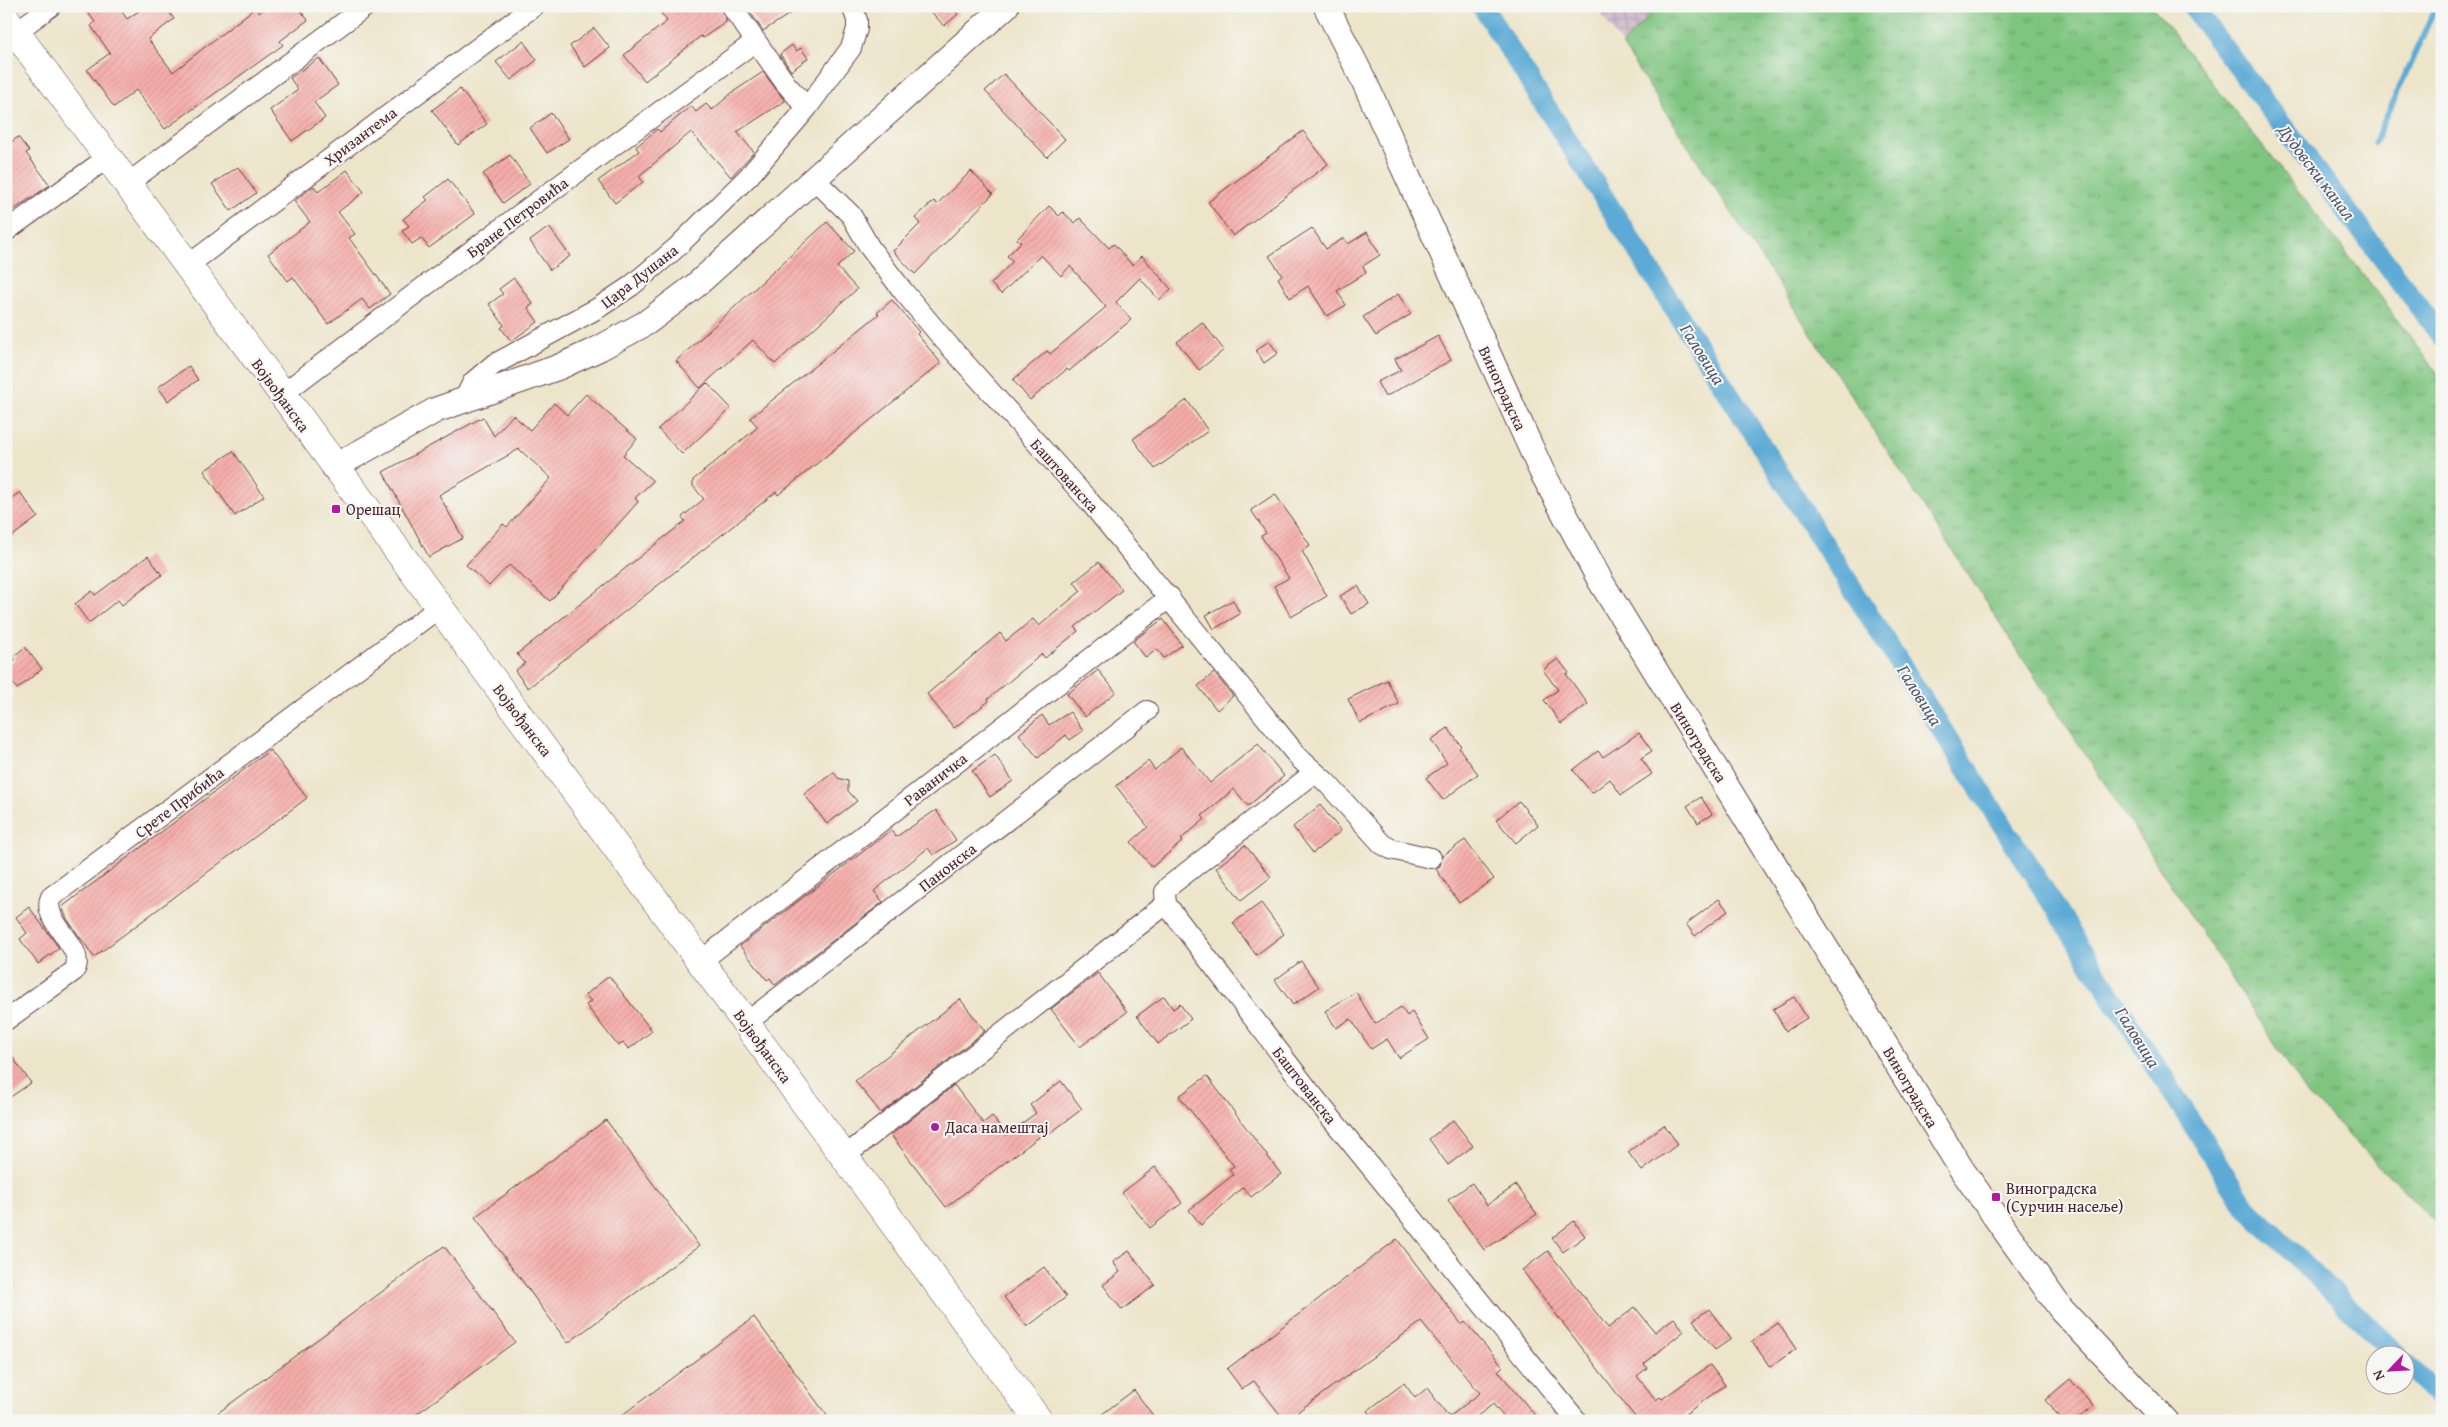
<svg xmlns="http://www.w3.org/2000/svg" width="2448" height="1427" viewBox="0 0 2448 1427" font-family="'Gentium Book Plus',serif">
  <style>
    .industrial { fill: url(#industrial-grid) }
    .grass { fill: url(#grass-tufts); stroke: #647256 }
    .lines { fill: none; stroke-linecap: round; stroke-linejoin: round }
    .stream { stroke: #5caad5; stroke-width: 6 }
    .canal { stroke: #5caad5; stroke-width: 21 }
    .building { fill: url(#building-hatch) }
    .minor-casing { stroke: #623d43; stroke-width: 22 }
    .tertiary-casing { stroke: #623d43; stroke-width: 27 }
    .secondary-casing { stroke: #623d43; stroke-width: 29 }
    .minor { stroke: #fff; stroke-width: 20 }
    .tertiary { stroke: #fff; stroke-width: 25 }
    .secondary { stroke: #fff; stroke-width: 28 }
    .poi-dot { fill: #b5179e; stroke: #f6f6f2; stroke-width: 2 }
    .labels { text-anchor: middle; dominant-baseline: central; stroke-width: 4; stroke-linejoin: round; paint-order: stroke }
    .street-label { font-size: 16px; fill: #4a1f2b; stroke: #f6f6f2 }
    .poi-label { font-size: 16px; fill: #4a1f2b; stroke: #f6f6f2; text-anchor: start }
    .water-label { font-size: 18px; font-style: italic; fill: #51576f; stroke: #f6f6f2 }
  </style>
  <defs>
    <pattern id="industrial-grid" width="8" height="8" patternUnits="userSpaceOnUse" patternTransform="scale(1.25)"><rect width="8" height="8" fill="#cfbdce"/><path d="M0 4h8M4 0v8" fill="none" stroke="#b3a2b1"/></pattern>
    <pattern id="grass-tufts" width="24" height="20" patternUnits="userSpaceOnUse" patternTransform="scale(1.25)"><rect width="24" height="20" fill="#7fc580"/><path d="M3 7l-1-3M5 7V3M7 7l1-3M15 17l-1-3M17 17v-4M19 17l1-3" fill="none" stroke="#6a9f69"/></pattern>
    <pattern id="building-hatch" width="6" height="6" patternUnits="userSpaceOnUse" patternTransform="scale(1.25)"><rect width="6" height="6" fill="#f5aeaa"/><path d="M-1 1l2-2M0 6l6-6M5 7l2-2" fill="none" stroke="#d49592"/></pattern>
  </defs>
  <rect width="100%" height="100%" fill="#f6f6f2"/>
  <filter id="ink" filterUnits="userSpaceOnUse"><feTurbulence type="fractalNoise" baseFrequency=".02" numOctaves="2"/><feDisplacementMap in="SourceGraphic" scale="10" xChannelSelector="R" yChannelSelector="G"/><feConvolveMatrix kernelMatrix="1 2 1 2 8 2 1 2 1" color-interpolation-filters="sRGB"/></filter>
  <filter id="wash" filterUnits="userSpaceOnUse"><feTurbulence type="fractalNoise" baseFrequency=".0096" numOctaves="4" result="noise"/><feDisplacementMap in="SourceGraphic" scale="20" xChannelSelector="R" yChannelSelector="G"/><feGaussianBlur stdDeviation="1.12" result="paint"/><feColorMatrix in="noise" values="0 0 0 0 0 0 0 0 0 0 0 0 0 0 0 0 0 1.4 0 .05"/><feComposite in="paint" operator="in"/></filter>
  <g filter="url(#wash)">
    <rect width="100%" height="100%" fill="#ede5ca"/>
    <path class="industrial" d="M1596,6h62l-36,39z"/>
    <path class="grass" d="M1658,6h494l226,287 64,86v849l-134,-133 -686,-1050z"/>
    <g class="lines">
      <path class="stream" d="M2375,142l61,-136"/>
      <path class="canal" d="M1482,6l762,1199 152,149
        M2192,6l250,331
        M2406,1364l36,36"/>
    </g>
    <g id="blocks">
      <path class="building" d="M83,6h35l9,13 19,-13h19l9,13 -26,20 25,33 82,-64 4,5 10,-7h28l11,14 -28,21 3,4 -118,84 -29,-39 -22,17 -27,-37 23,-17 -19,-27 4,-4z
        M656,6h63l8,15 -24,17 -2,-2 -56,45 -21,-26 43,-34z
        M746,6h56l-39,25z
        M926,6h24l8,8 -14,12z
        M594,28l16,20 -25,19 -15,-21z
        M523,41l14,19 -26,20 -15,-18z
        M792,45l4,6 5,-3 7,10 -17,13 -11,-17z
        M319,58l19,27 -24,17 11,16 -33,23 -22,-31 28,-20 -8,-12z
        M763,72l22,29 -48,31 17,20 -23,25 -40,-45 -52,44 4,6 -28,21 -17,-22 41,-30 -3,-4 21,-18 3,3 31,-26 5,6 10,-8 6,6 21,-18z
        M1004,74l61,65 -18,18 -62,-66z
        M460,89l27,35 -29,21 -26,-35z
        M551,113l18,26 -22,14 -17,-25z
        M1303,131l25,33 -95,72 -25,-34z
        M18,137l11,14 -3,2 24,32 -44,30v-69z
        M510,155l20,29 -27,19 -20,-29z
        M238,167l18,26 -25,18 -19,-27z
        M347,170l17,22 -26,20 17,22 -6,4 41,56 -20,15 -8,-10 -34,25 -35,-47 -5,4 -20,-27 42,-32 -16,-21 20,-15 4,6z
        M971,171l22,23 -78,80 -22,-23 27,-27 -5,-6 19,-17 3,3z
        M448,179l27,35 -46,34 -8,-10 -9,6 -10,-13 7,-5 -6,-7 25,-19 -3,-3z
        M1049,206l10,10 4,-4 12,11 5,-5 29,30 5,-4 18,21 10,-9 29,33 -12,11 -19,-22 -24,24 15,18 -62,51 -2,-2 -37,31 -17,-20 34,-29 3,3 56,-47 -36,-41 -9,10 -20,-21 -40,39 -10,-10 22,-23 -6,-5 14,-14 -4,-3z
        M827,222l27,29 -17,16 20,22 -82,75 -22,-24 -53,48 -24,-27z
        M549,227l21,29 -20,14 -20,-29z
        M1312,228l14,21 18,-11 4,6 19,-12 13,23 -17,11 3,6 -29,19 9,14 -19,11 -19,-30 -18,12 -12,-20 4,-3 -13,-19z
        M514,278l19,26 -5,4 10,14 -27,19 -10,-13 3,-3 -15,-21 14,-10 -4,-5z
        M1398,294l13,20 -35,22 -13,-19z
        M892,300l27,32 -2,2 24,29 -163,132 -2,-3 -248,196 -13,-17 10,-8 -8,-9 168,-133 -3,-4 22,-18 -11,-13v-6l65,-53 -8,-9 129,-104 -2,-1z
        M1202,322l22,28 -25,20 -22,-28z
        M1438,336l13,24 -66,37 -8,-15 24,-12 -6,-11z
        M1269,341l9,12 -14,10 -8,-13z
        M189,366l9,14 -30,21 -10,-14z
        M707,383l24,25 -49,46 -24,-25z
        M586,394l51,45 -14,16 30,26 -18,17 3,4 -88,99 -41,-36 -20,21 -23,-21 37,-41 4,3 44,-49 -32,-29 -80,46 24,43 -34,19 -46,-85 100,-55 11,19 19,-21 17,15 24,-27 13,12z
        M1187,400l21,31 -53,38 -22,-30z
        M233,451l31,45 -29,20 -31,-45z
        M20,492l18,25 -32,24v-39z
        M1275,494l35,51 -8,6 25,45 -36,21 -17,-31 15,-8 -28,-42 5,-3 -15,-23z
        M148,556l14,19 -40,30 -4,-5 -29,23 -14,-19 17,-13 3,4z
        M1099,562l23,28 -47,37 3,4 -33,27 -3,-4 -54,45 1,2 -35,27 -27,-34 73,-61 6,8 27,-22 6,7 42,-35 -7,-9z
        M1358,586l11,18 -18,10 -11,-18z
        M1233,600l7,14 -26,15 -8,-14z
        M1163,619l19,26 -18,13 -7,-9 -11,9 -13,-17z
        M25,647l17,22 -25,20 -11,-14v-8l9,-7 -2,-3z
        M1558,659l11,14 -3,1 22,30 -27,20 -17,-24 14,-10 -15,-20z
        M1098,670l18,22 -31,25 -18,-23z
        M1214,673l19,23 -16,14 -19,-24z
        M1387,680l12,24 -39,19 -12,-24z
        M1070,712l13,19 -13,9 -4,-5 -28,23 -19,-24 23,-19 7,10z
        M1448,728l13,18 -2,2 19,26 -35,26 -17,-22 21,-15 -16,-23z
        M1639,733l13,18 -11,7 11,16 -31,21 -11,-16 -18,14 -19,-23 25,-19 5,6z
        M1258,744l26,32 -36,30 -14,-17 -32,27 3,3 -24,20 2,2 -31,26 -21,-25 17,-15 -32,-41 32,-25 7,9 26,-23 29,36z
        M270,750l37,48 -213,159 -27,-38 -5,-12z
        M995,755l18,26 -23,16 -18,-26z
        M834,772l4,6 10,3v10l9,10 -30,23 -23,-30z
        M1701,797l11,17 -14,9 -11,-17z
        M1519,801l19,24 -22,18 -20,-23z
        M1320,805l21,26 -28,22 -20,-26z
        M936,810l20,30 -23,15 -5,-7 -54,43 9,11 -108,83 -5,-7 -3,2 -27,-34 151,-116 5,7z
        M1465,840l29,39 -35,24 -23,-34 4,-3 2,-10z
        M1245,845l26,32 -30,23 -25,-32z
        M1719,899l9,12 -33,25 -9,-12z
        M1261,903l23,31 -28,21 -23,-32z
        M29,907l30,41 -21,16 -18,-25 7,-6 -11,-16z
        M1301,961l18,26 -26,18 -18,-25z
        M1098,973l29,39 -47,35 -29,-38z
        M609,976l43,55 -23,18 -6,-6 -5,3 -32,-41 5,-4 -6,-6z
        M1356,992l19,32 26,-17 6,9 5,-4 17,27 -30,19 -12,-19 -16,10 -20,-30 -15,9 -11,-17z
        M1164,996l9,13 7,-5 11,15 -33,25 -21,-28z
        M1794,997l13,21 -21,13 -13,-22z
        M960,999l25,32 -104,82 -26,-32z
        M6,1048l25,35 -25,17z
        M1207,1076l74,98 -30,23 -8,-10 -42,38 -12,-15 44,-35 -4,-6 5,-3 -55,-70z
        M1061,1081l21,28 -37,28 -2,-3 -97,73 -55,-72 63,-50 29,38 9,-7 14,19 30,-22 -6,-8z
        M606,1120l93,126 -131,97 -93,-126z
        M1453,1120l20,26 -25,19 -19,-26z
        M1664,1125l14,19 -36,27 -14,-19z
        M1155,1167l27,36 -32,25 -28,-35z
        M1472,1183l15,22 29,-20 21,29 -53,36 -36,-50z
        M1574,1221l11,15 -22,16 -11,-14z
        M1397,1239l65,86 3,-3 38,44 -5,5 42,50h-33l-14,-17 -22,17h-96l-8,-10 37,-28 11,15 12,-10 22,29 31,-24 -59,-71 -136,99 -31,-40 -12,8 -15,-20z
        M444,1246l71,96 -108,79h-200z
        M1129,1251l26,34 -33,25 -19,-25 17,-13 -7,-10z
        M1548,1251l60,77 27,-21 20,25 19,-14 10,13 -40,33 3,4 -10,8 19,24 4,-3 2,2 48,-34 15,20 -49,36h-38l-116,-151z
        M1044,1267l22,30 -39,30 -23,-30z
        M1709,1309l22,30 -16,11 -22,-30z
        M754,1317l77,104h-217z
        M1778,1323l18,26 -26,18 -18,-26z
        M2070,1379l23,27 -18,15h-12l-18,-21z
        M1134,1390l23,31h-64z"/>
    </g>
  </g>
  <g filter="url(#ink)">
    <use href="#blocks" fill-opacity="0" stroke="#623d43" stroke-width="1"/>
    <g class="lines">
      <defs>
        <path id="minor" d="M731,6l55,78 21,24
          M16,32l35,-26
          M814,179l37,36 19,33 33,43 41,49 145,161 211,258 26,23 56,62 9,5 40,9
          M127,184l239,-178
          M6,231l101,-73
          M187,266l347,-260
          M281,395l234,-177 241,-177
          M464,400l9,-18 20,-17 105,-57 33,-22 44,-37 74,-73 58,-68 44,-60 6,-19v-9l-5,-14
          M1314,773l-146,114 -3,5 1,12 144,188 267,329
          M701,961l469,-364
          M6,1020l68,-49c15,-23 -35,-50 -23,-74l389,-290
          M746,1023l401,-312
          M845,1156l321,-252"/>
        <path id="tertiary" d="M1326,6l39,77 176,387 60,112 361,588 99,139 105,112
          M334,467l102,-57 123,-43 41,-19 46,-25 49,-37 311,-280"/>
        <path id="secondary" d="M6,19l1033,1402"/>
      </defs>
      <use href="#minor" class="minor-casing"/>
      <use href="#tertiary" class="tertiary-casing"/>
      <use href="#secondary" class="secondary-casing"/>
      <use href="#minor" class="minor"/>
      <use href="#tertiary" class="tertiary"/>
      <use href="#secondary" class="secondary"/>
    </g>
  </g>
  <g class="poi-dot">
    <rect x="331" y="504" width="10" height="10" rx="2.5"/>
    <circle cx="935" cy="1127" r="5"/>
    <rect x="1991" y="1192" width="10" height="10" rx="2.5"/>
  </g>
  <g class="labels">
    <g class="street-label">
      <text transform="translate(360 136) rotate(-37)">Хризантема</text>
      <text transform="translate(517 217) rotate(-37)">Бране Петровића</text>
      <text transform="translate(639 276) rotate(-38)">Цара Душана</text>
      <text transform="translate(1503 388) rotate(65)">Виноградска</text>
      <text transform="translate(281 395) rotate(54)">Војвођанска</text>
      <text transform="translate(1065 475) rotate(48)">Баштованска</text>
      <text transform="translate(523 720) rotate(53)">Војвођанска</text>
      <text transform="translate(1699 742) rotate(58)">Виноградска</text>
      <text transform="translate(935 779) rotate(-38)">Раваничка</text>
      <text transform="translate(179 802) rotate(-37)">Срете Прибића</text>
      <text transform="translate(947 867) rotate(-38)">Панонска</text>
      <text transform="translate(763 1046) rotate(54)">Војвођанска</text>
      <text transform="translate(1305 1085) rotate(52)">Баштованска</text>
      <text transform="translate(1911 1087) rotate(59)">Виноградска</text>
    </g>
    <g class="poi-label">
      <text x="346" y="509">Орешац</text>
      <text x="945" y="1127">Даса намештај</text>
      <text x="2006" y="1188">Виноградска<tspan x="2006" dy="18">(Сурчин насеље)</tspan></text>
    </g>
    <g class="water-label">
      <text transform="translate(2317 172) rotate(53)">Дудовски канал</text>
      <text transform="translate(1703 354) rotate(58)">Галовица</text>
      <text transform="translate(1920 695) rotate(58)">Галовица</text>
      <text transform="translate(2138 1037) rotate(58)">Галовица</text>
    </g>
  </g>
  <rect width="2448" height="1427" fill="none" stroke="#f6f6f2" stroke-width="25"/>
  <g transform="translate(2390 1370) rotate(245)"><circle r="24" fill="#f6f6f2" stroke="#b1a0a2"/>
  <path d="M0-4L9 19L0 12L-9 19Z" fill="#b5179e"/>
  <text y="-8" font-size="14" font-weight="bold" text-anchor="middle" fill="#4a1f2b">N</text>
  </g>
</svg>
